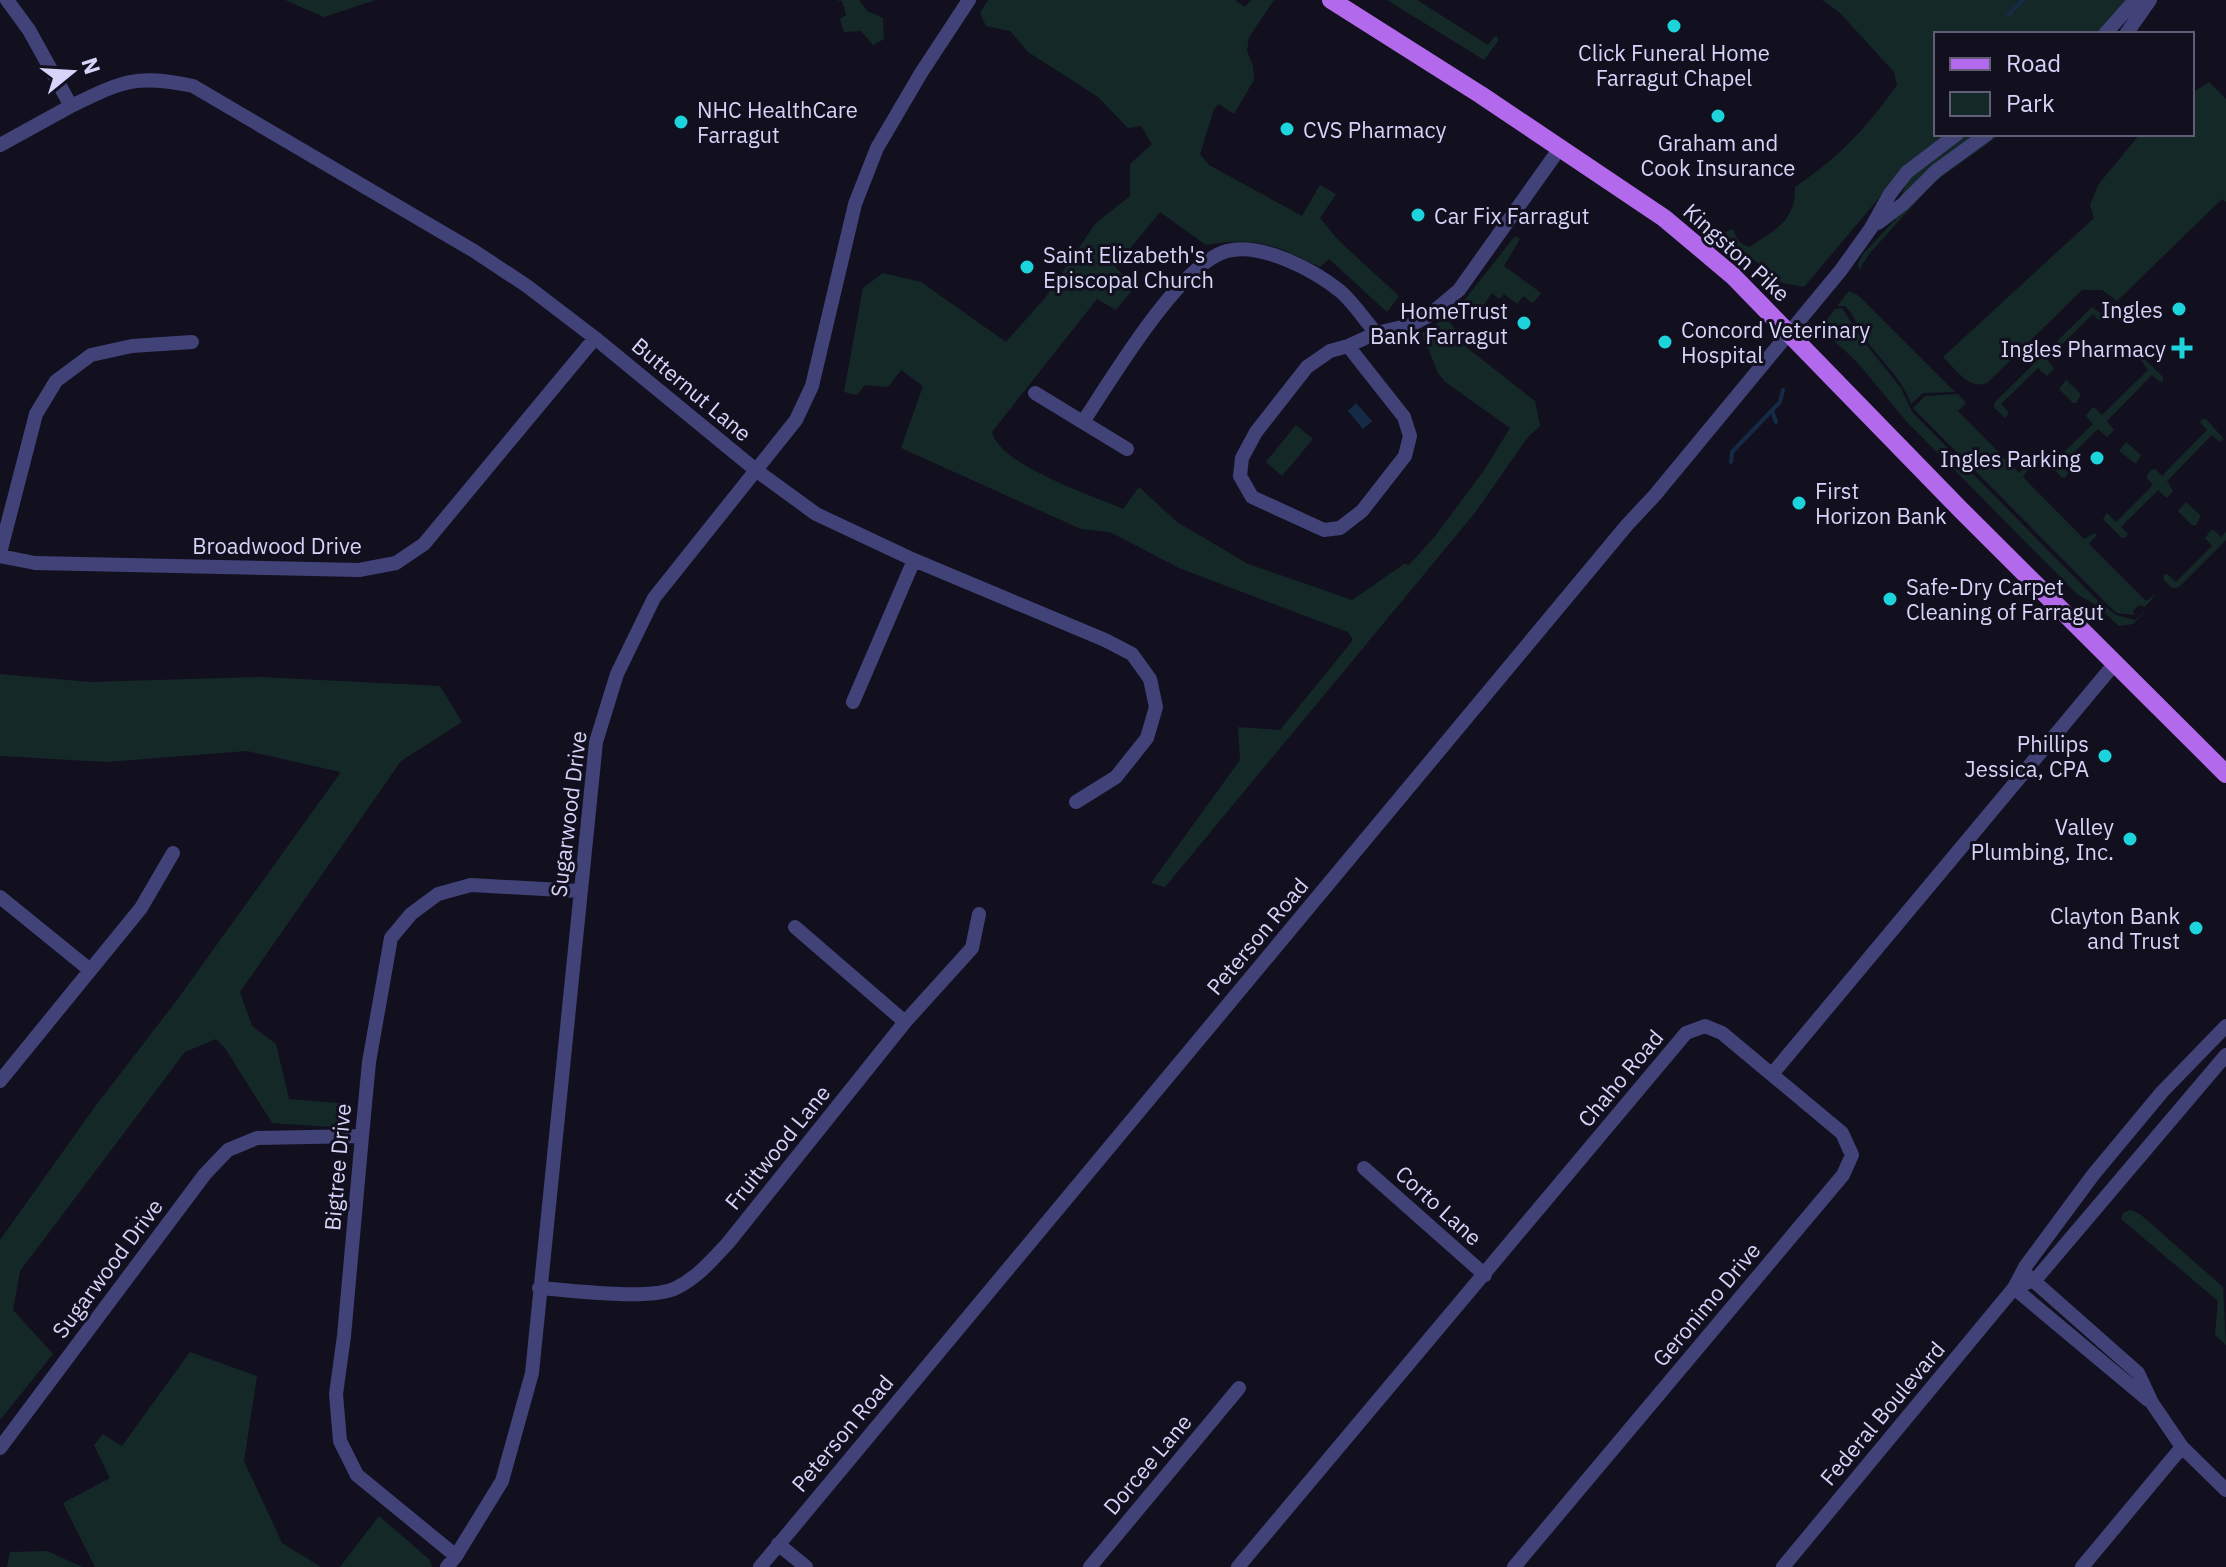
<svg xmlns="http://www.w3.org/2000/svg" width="2226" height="1567" viewBox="0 0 2226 1567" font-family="'IBM Plex Sans',sans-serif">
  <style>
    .green { fill: #142927 }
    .water { fill: #152a44 }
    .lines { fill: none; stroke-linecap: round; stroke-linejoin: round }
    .stream { stroke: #152a44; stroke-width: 4 }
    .minor { stroke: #414278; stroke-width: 14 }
    .major { stroke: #b369eb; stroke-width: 18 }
    .poi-dot { fill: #1dd3dc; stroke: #12101f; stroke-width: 3 }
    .labels { text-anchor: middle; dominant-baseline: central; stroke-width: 6; stroke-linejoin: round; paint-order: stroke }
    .poi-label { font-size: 22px; fill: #d6d4f9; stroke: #12101f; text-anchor: start }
    .street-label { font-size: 22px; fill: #d6d4f9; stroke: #12101f }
  </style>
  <rect width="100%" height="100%" fill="#12101f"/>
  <path class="green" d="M285,0h90l-51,17z
    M835,0h24l8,11 16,7 1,21 -11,6 -12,-14 -17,1 -4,-13 6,-4 -4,-14z
    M988,0h247l10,7 6,-7h23l-25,37 -2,14 6,15 1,14 -20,34 -15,-10 -5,5 -14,45 9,11 93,51 18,-31 16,9 -16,24 19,23 60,55 -12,16 -58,-53 -9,8c-46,-22 -62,-31 -114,-22l-46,-33 -45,55 20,20 -19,23 -19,-11 -105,133c7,33 101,64 131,77l16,-22 38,35 71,42 104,36 52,-36 5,1 27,-30 49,-66 25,-41 -66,-47 -6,-8 -16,-40 20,-13 8,2 16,25 69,54 5,25 -12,11 -54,77 -309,373 -14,-4 89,-123 -2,-33 42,3 73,-90 -5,-8 -169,-64 -69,-36 -29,-3 -180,-81 22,-62 -22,-16 -13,17 -23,-2 -8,10 -13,-3 19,-104 20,-15 38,9 85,60 39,-44 50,-74 35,-28v-32l22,-20 -11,-18 -13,2 -30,-31 -70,-45 -18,-21 -24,-5 -6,-13z
    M1387,0h30l71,45 7,-9 3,1v4l-14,19z
    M1822,0h306l-30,34h-162v100h13l-43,32 -102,121 -21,-4 -5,-3 -49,-41 -4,-7 8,-3c3,10 7,16 17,18 25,-18 46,-25 45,-60 44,-30 71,-58 102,-102l-3,-13 -55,-60z
    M2209,82l17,17v103l-4,-3 -105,102 -15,-11h-20l-95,93c-19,7 -31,-14 -44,-26l151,-139 -4,-13 8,-20 42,-51h52v-41z
    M1966,134h12l-77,63c6,-27 43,-48 65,-63z
    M1993,134h8l-68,49 -64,71 -10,16 -1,-7 5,-9 72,-77z
    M1515,236l5,3 -16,27 37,27 -8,10 -10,-7 -6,8 -13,-10 -5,5 -7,-6 -12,17 -12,-3 -5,-5z
    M1849,291l10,5 96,96 -32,1 -12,11c-9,-27 -31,-43 -46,-66 -7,-11 -11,-24 -20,-32h-8z
    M2092,307l12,9v4l-4,1 -7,-7 -46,45 7,10 -7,7 -9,-8 -37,36 8,9 -4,5 -11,-11 1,-5z
    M1842,308l19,30 40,50 11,24 186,189 18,14 19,5 12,-11 -14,15 -14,2 -23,-21 -19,-11 -170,-172 -50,-60 -28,-26 -4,-14 10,-13z
    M2141,360h4l18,17v4l-3,1 -8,-7 -45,46 7,9 -7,7 -9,-8 -37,36 7,8 -2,4 -4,1 -19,-22 5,-3 8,7 37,-36 -7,-8 6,-8h3l7,7 46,-45z
    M2066,380l15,14 -5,9h-3l-14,-14z
    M1958,394l8,9 -8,8 61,62 8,-7h3l-7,11 61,62 11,-6 1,3 -7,8 57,57 10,-7 -11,13 -6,-2 -6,6 1,4 -17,-2 -8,-7 -196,-198 12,-12z
    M2202,419h4l18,20 -4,3 -8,-7 -45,46 6,10 -6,7 -9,-8 -37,37 7,7 -3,4 -4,-1 -18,-18 4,-6 9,9 37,-37 -7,-8 5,-7 4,-1 7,7 45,-46 -7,-8z
    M1296,425l17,14 -31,37 -16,-14z
    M2126,442l15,13 -5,9 -17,-13z
    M2186,502l15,14 -5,9h-4l-14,-14z
    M2211,530h3l7,7 5,-5v8l-47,47 -7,1 -8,-8 -1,-5 4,-1 9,8 36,-36 -7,-8z
    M0,674l90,8 170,-5 180,9 22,36 -61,39 -161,231 12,34 24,18 13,55 61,5 -3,24 -75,-5 -47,-75 -9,-9 -31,13 -165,219 -7,39 40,44 -53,66v-180l94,-132 83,-108 164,-228 -94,-21 -141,11 -106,-6z
    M2130,1210l10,4 83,73 3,58 -11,-10 3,-34 -97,-82 2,-6z
    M190,1352l67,24 -13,85 38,82 39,24h-226l-32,-64 47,-25 -16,-33 9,-11 19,12z
    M379,1516l51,44 2,7h-92z
    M47,1551l35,16h-75l3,-15z"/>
  <path class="water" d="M1356,403l16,18 -9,8 -15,-18z"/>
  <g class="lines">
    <path class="stream" d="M2008,15l15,-15
      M1772,411l4,11
      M1731,462l1,-10 48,-50 3,-12"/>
    <path class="minor" d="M2105,34l30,-34
      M2126,34l24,-34
      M71,106c52,-25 64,-32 122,-20l281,165 53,35 68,52 162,133 59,43 98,46 191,80 27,14 18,25 6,28 -9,31 -31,39 -40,25
      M0,145l71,-39 -42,-76 -22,-30
      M1878,223l25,-19 33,-33 51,-37
      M1348,346l56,71 6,19 -5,20 -43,55 -22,17 -16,2 -72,-33 -12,-21 2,-18 14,-26 51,-65 23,-16z
      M1348,346l28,-13 35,-8 17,-9 31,-26 101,-142
      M1035,393l92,56
      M1083,422c28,-42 96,-158 144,-171 34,-9 87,19 113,40 13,11 24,28 36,42
      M0,553l36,-139 20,-33 35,-26 41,-9 60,-4
      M0,556l35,7 324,7 37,-7 28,-19 171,-206
      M853,702l61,-142
      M0,897l90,73
      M795,927l110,95
      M1773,1073l343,-411
      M0,1081l141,-173 32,-55
      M1364,1168l121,107
      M2027,1275l111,98 14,30 30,44 44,43
      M539,1288c32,2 111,13 137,0 22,-11 36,-28 52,-45l177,-221 67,-74 7,-34
      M2014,1288l22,-9 190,-224
      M2014,1288l134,112
      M0,1448l205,-274 23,-24 29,-12 105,-2
      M778,1544l28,23
      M456,1556l-99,-81 -17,-34 -4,-47 8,-58 18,-200 7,-74 22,-124 20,-24 27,-20 33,-9 108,6
      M447,1567l9,-11 46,-75 30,-108 64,-631 21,-68 37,-76 142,-178 16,-34 43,-182 22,-56 44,-75 48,-73
      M760,1567l867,-1042 28,-30 186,-225 30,-42 19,-34 17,-22 50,-38
      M1090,1567l149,-179
      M1238,1567l448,-534 19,-7 17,7 120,100 10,22 -9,20 -329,392
      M1783,1567l231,-279 11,-21 68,-92 69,-83 64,-66
      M2082,1567l100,-120"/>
    <path class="major" d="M1331,0l150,95 183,123 69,58 228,234 265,264"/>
  </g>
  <g class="poi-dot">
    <circle cx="1674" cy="26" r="8"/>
    <circle cx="1718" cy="116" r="8"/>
    <circle cx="681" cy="122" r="8"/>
    <circle cx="1287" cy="129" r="8"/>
    <circle cx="1418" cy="215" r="8"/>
    <circle cx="1027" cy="267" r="8"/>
    <circle cx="2179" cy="309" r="8"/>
    <circle cx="1524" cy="323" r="8"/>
    <circle cx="1665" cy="342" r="8"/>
    <path d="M2178 336h8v8h8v8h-8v8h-8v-8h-8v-8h8z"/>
    <circle cx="2097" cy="458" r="8"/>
    <circle cx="1799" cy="503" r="8"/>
    <circle cx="1890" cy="599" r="8"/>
    <circle cx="2105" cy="756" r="8"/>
    <circle cx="2130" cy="839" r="8"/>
    <circle cx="2196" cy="928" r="8"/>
  </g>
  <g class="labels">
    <g class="poi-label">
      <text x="1674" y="52" text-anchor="middle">Click Funeral Home<tspan x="1674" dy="25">Farragut Chapel</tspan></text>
      <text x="697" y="109">NHC HealthCare<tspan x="697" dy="25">Farragut</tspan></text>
      <text x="1303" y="129">CVS Pharmacy</text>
      <text x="1718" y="142" text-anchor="middle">Graham and<tspan x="1718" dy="25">Cook Insurance</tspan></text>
      <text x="1434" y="215">Car Fix Farragut</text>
      <text x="1043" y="254">Saint Elizabeth's<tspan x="1043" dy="25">Episcopal Church</tspan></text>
      <text x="2163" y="309" text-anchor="end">Ingles</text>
      <text x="1508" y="310" text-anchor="end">HomeTrust<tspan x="1508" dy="25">Bank Farragut</tspan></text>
      <text x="1681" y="329">Concord Veterinary<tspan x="1681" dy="25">Hospital</tspan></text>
      <text x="2166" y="348" text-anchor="end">Ingles Pharmacy</text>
      <text x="2081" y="458" text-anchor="end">Ingles Parking</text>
      <text x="1815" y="490">First<tspan x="1815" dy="25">Horizon Bank</tspan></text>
      <text x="1906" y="586">Safe-Dry Carpet<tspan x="1906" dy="25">Cleaning of Farragut</tspan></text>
      <text x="2089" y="743" text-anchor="end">Phillips<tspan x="2089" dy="25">Jessica, CPA</tspan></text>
      <text x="2114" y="826" text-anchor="end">Valley<tspan x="2114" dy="25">Plumbing, Inc.</tspan></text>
      <text x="2180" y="915" text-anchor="end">Clayton Bank<tspan x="2180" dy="25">and Trust</tspan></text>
    </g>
    <g class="street-label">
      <text transform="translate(1737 252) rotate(42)">Kingston Pike</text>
      <text transform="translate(692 389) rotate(40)">Butternut Lane</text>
      <text x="277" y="545">Broadwood Drive</text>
      <text transform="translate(568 814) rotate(-83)">Sugarwood Drive</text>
      <text transform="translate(1257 936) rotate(-50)">Peterson Road</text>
      <text transform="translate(1620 1078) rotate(-50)">Chaho Road</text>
      <text transform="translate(777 1147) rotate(-51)">Fruitwood Lane</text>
      <text transform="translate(337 1167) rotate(-85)">Bigtree Drive</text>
      <text transform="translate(1439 1205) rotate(42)">Corto Lane</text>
      <text transform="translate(107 1268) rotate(-53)">Sugarwood Drive</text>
      <text transform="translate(1706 1304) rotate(-50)">Geronimo Drive</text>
      <text transform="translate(1882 1413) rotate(-50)">Federal Boulevard</text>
      <text transform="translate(842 1433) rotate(-50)">Peterson Road</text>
      <text transform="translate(1147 1464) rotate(-50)">Dorcee Lane</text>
    </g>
  </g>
  <rect x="1934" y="32" width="260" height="104" fill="#12101f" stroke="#605e76" stroke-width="2"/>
  <rect x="1950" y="58" width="40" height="12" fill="#b369eb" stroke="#605e76" stroke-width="2"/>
  <text x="2006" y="72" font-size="24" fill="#d6d4f9">Road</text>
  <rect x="1950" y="92" width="40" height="24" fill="#142927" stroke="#605e76" stroke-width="2"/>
  <text x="2006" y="112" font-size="24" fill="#d6d4f9">Park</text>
  <g transform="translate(72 72) rotate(72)" stroke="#12101f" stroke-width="6" paint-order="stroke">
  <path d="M0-6L14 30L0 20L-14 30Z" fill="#d6d4f9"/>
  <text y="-12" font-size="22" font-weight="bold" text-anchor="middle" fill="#d6d4f9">N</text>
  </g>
</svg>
